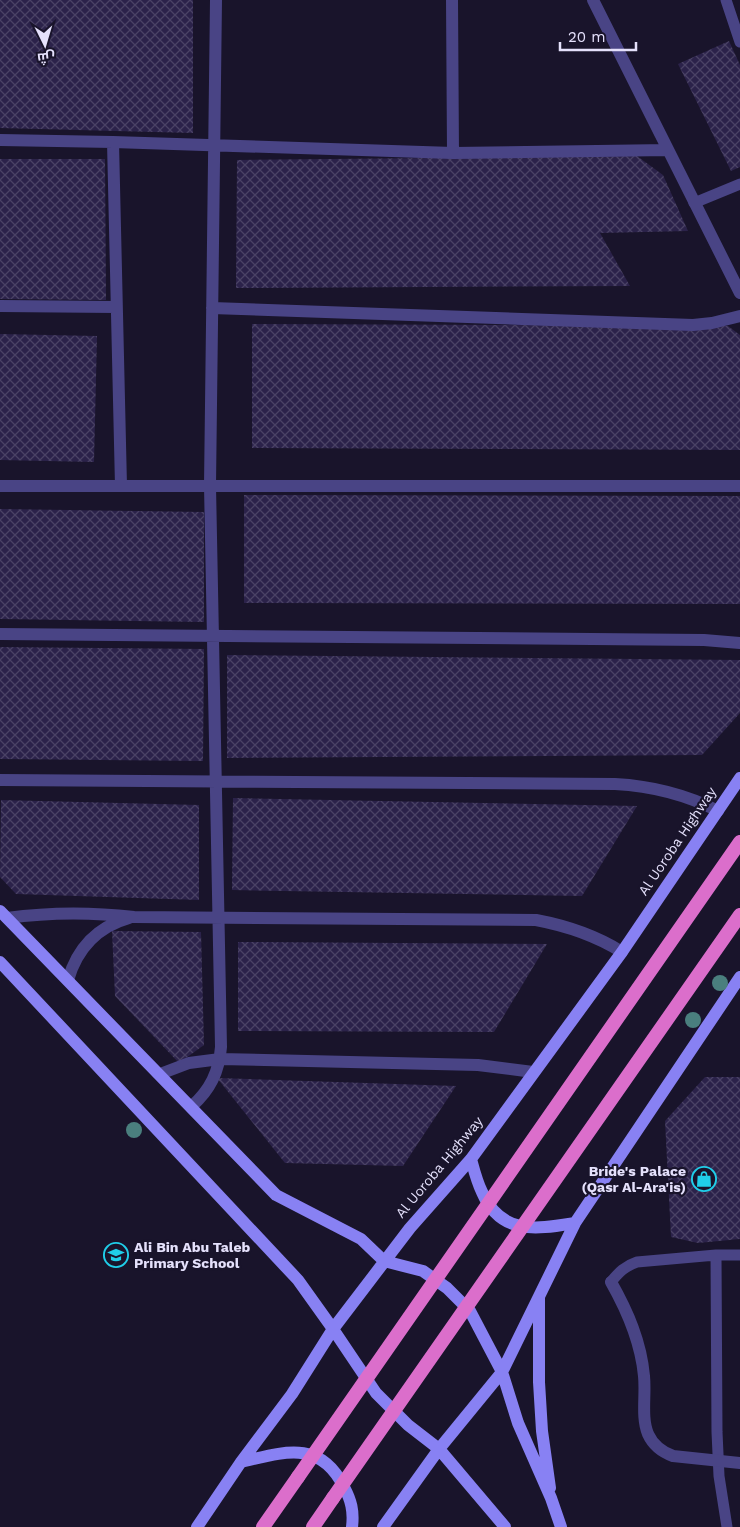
<svg xmlns="http://www.w3.org/2000/svg" width="740" height="1527" viewBox="0 0 740 1527" font-family="'Work Sans',Cairo,sans-serif">
  <style>
    .building { fill: url(#building-cross-hatch) }
    .lines { fill: none; stroke-linecap: round; stroke-linejoin: round }
    .service { stroke: #494485; stroke-width: 11 }
    .minor { stroke: #494485; stroke-width: 12 }
    .secondary { stroke: #8881f3; stroke-width: 12 }
    .trunk { stroke: #db6ecb; stroke-width: 14 }
    .trunk-bridge { stroke: #db6ecb; stroke-width: 14 }
    .tree { fill: #4a7f7e }
    .labels { text-anchor: middle; dominant-baseline: central; stroke-width: 4.5; stroke-linejoin: round; paint-order: stroke }
    .street-label { font-size: 14px; fill: #e5e1fc; stroke: #19142b }
    .poi-label { font-size: 14px; font-weight: bold; fill: #e5e1fc; stroke: #19142b; text-anchor: end }
  </style>
  <defs>
    <pattern id="building-cross-hatch" width="8" height="8" patternUnits="userSpaceOnUse" patternTransform="scale(1.25)"><rect width="8" height="8" fill="#2b224a"/><path d="M0 0l8 8M0 8l8-8" fill="none" stroke="#4a4265"/></pattern>
  </defs>
  <rect width="100%" height="100%" fill="#19142b"/>
  <path class="building" d="M0,0h193v133l-193,-5z
    M729,41l11,24v102l-9,4 -53,-107z
    M637,156l26,19 25,56 -88,2 30,53 -394,2 1,-128z
    M0,159h105l1,141 -106,-1z
    M252,324l476,2 12,9v115l-488,-2z
    M0,334l97,2 -3,126 -94,-2z
    M244,495l496,1v108l-496,-1z
    M0,509l204,3v110l-204,-3z
    M0,647l204,2 -1,112 -203,-2z
    M227,655l513,5v53l-38,42 -475,3z
    M233,798l404,8 -55,90 -350,-6z
    M1,800l198,5v95l-183,-6 -16,-17z
    M112,931l89,1 3,113 -25,18 -64,-67z
    M238,942l309,2 -53,88 -256,-1z
    M705,1077h35v162l-42,4 -27,-6 -6,-116z
    M217,1078l239,8 -53,80 -118,-3z"/>
  <g class="lines">
    <path class="service" d="M726,0l14,42
      M694,203l46,-19
      M716,1255l1,177 2,44 8,51
      M611,1282c8,-10 14,-16 26,-20l79,-7h24"/>
    <path class="minor" d="M452,0l1,153
      M593,0l147,293
      M0,140l113,2 340,11 215,-3
      M113,142l8,344
      M0,306l116,1
      M212,308l481,17 19,-2 28,-7
      M0,486h740
      M0,634l704,6 36,3
      M0,780l615,4c37,2 70,10 103,27
      M7,918c43,-6 84,-6 127,-1l402,3c32,6 59,15 86,32
      M68,980c9,-31 29,-53 61,-62
      M160,1074l29,-11 31,-4 258,6 55,7
      M192,1106c18,-16 27,-34 29,-59l-11,-561 6,-486
      M611,1282c17,30 30,60 33,94 2,19 -3,41 4,58 5,11 14,18 25,22l67,7"/>
    <path class="secondary" d="M0,911l276,284 85,44 23,22 39,10 24,17 23,23 32,61 16,51 33,75 10,29
      M0,962l298,318 35,49 43,64 32,32 31,24 66,78
      M471,1159c3,11 6,23 11,33 19,44 55,37 93,31
      M539,1298v84l3,49 8,57
      M241,1462c43,-10 79,-23 103,25 7,13 10,24 8,40
      M197,1527l44,-65 51,-68 41,-65 77,-101 61,-69 151,-207 118,-174
      M383,1527l56,-78 63,-77 73,-149 165,-246"/>
    <path class="trunk" d="M263,1527l35,-50
      M313,1527l20,-29"/>
    <path class="trunk-bridge" d="M298,1477l442,-635
      M333,1498l407,-583"/>
  </g>
  <g class="tree">
    <circle cx="720" cy="983" r="8"/>
    <circle cx="693" cy="1020" r="8"/>
    <circle cx="134" cy="1130" r="8"/>
  </g>
  <defs>
    <symbol id="shop-ring" viewBox="-11 -11 22 22"><circle r="9.5" fill="#19142b" stroke="#20cee9" stroke-width="1.5"/><path d="M-5-2.5h2.3a2.7 3.5 0 0 1 5.4 0H5L5.5 6h-11ZM-1.5-2.5h3a1.5 2.3 0 0 0-3 0Z" fill="#20cee9"/></symbol>
    <symbol id="school-ring" viewBox="-11 -11 22 22"><circle r="9.5" fill="#19142b" stroke="#20cee9" stroke-width="1.5"/><path d="M0-5L7-2L0 1L-7-2ZM-4 1L0 2.5L4 1V4Q0 6-4 4Z" fill="#20cee9"/></symbol>
  </defs>
  <g fill-rule="evenodd">
    <use href="#shop-ring" x="690" y="1165" width="28" height="28"/>
    <use href="#school-ring" x="102" y="1241" width="28" height="28"/>
  </g>
  <g class="labels">
    <g class="street-label">
      <text transform="translate(677 841) rotate(-56)">Al Uoroba Highway</text>
      <text transform="translate(439 1167) rotate(-50)">Al Uoroba Highway</text>
    </g>
    <g class="poi-label">
      <text x="686" y="1171">Bride's Palace<tspan x="686" dy="16">(Qasr Al-Ara'is)</tspan></text>
      <text x="134" y="1247" text-anchor="start">Ali Bin Abu Taleb<tspan x="134" dy="16">Primary School</tspan></text>
    </g>
  </g>
  <g transform="translate(45 45) rotate(175)" stroke="#19142b" stroke-width="4" paint-order="stroke">
  <path d="M0-4L9 19L0 12L-9 19Z" fill="#e5e1fc"/>
  <text y="-8" font-size="14" font-weight="bold" text-anchor="middle" fill="#e5e1fc">ش</text>
  </g>
  <path d="M560 42v8h76v-8" fill="none" stroke="#e5e1fc" stroke-width="2.5"/>
  <text x="568" y="42" font-size="15" fill="#e5e1fc" stroke="#19142b" stroke-width="4" paint-order="stroke">20 m</text>
</svg>
